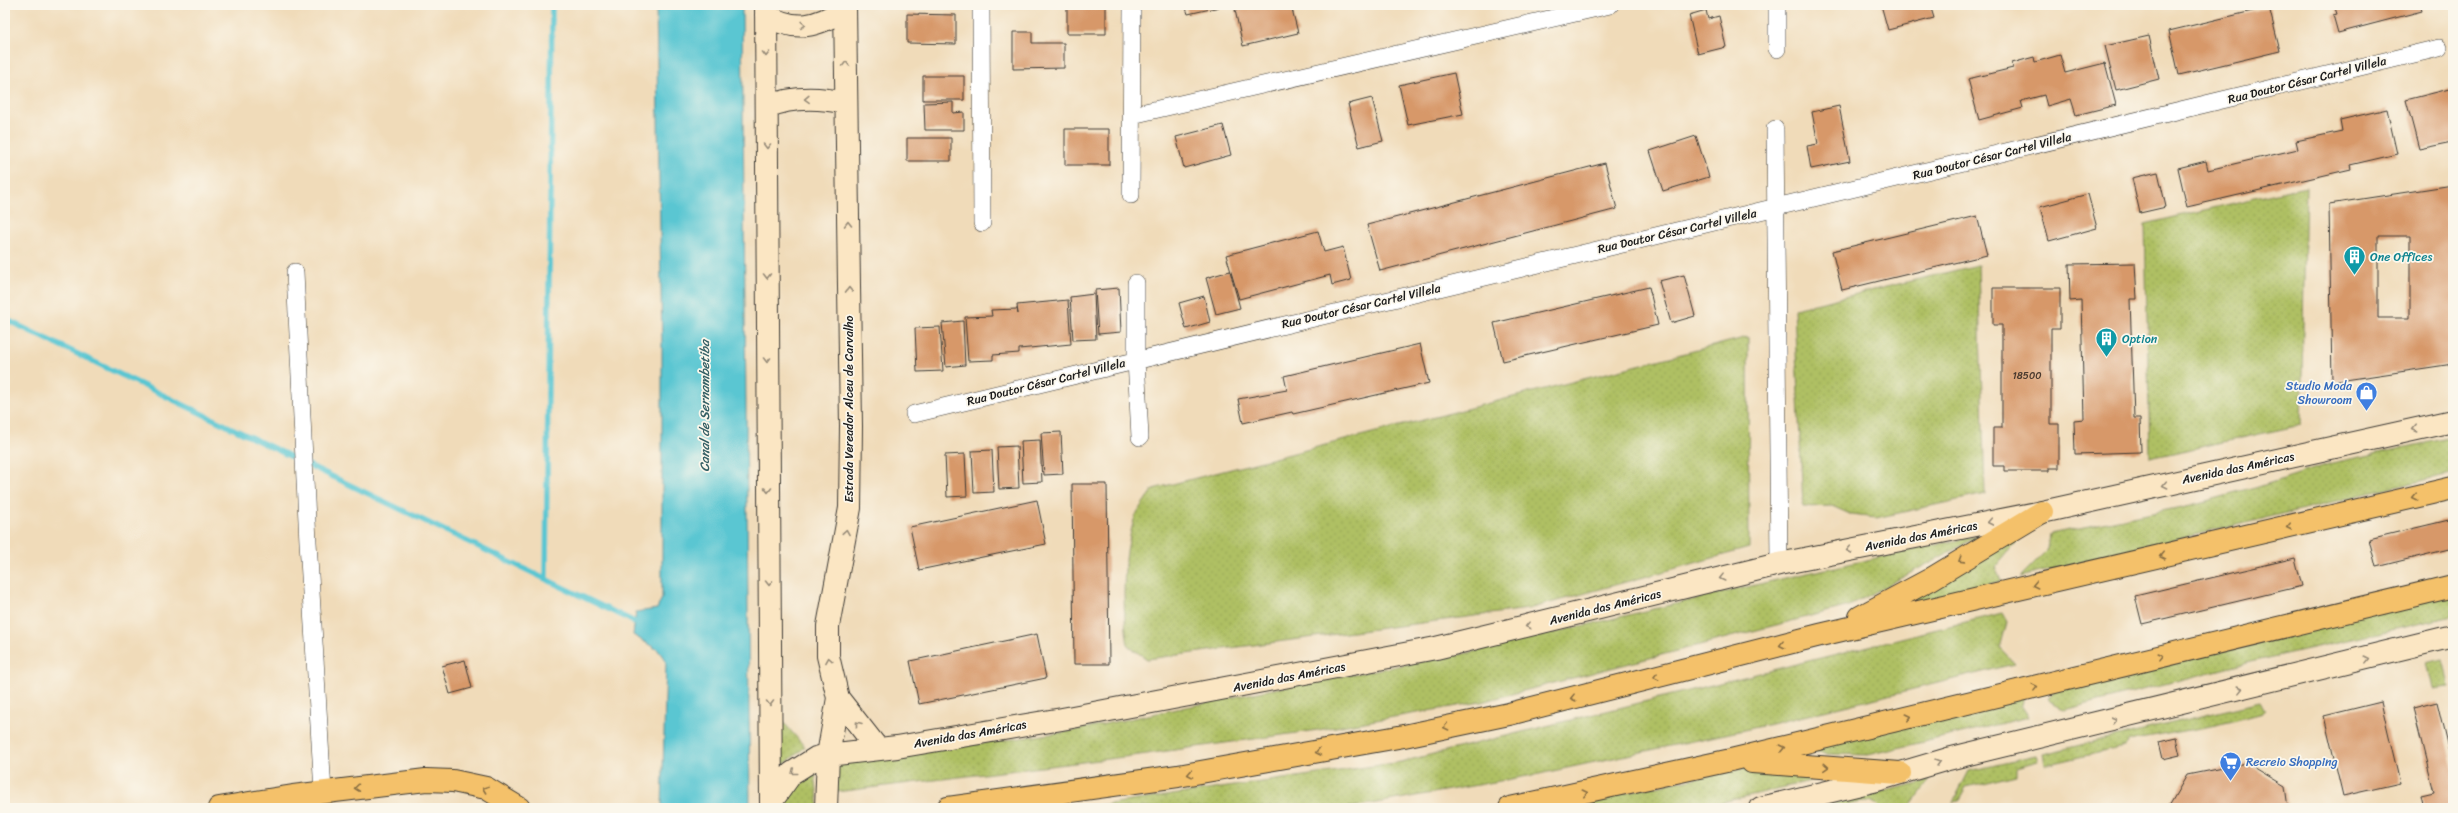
<svg xmlns="http://www.w3.org/2000/svg" width="2458" height="813" viewBox="0 0 2458 813" font-family="Sriracha,sans-serif">
  <style>
    .grass { fill: url(#grass-dots); stroke: #666e40 }
    .water { fill: #5ac6d2; stroke: #3b7177 }
    .lines { fill: none; stroke-linecap: round; stroke-linejoin: round }
    .stream { stroke: #5ac6d2; stroke-width: 5.5 }
    .building { fill: #d79869; fill-rule: evenodd }
    .street-casing { stroke: #3c3934; stroke-width: 18 }
    .secondary-casing { stroke: #3c3934; stroke-width: 24 }
    .highway-casing { stroke: #3c3934; stroke-width: 24 }
    .street { stroke: #fff; stroke-width: 17 }
    .secondary { stroke: #fbe6c3; stroke-width: 22 }
    .highway { stroke: #f4c16a; stroke-width: 22 }
    .oneway { stroke: #978b78 }
    .oneway2 { stroke: #886e43 }
    .labels { text-anchor: middle; dominant-baseline: central; stroke-width: 3.5; stroke-linejoin: round; paint-order: stroke }
    .number-label { font-size: 10px; fill: #4b3b2f }
    .street-label { font-size: 12px; fill: #1c1c1c; stroke: #fbf7ec }
    .culture-label { font-size: 12px; fill: #0d838f; stroke: #fbf7ec; text-anchor: start }
    .shop-label { font-size: 12px; fill: #366cbe; stroke: #fbf7ec; text-anchor: end }
    .water-label { font-size: 13px; font-style: italic; fill: #356065; stroke: #fbf7ec }
  </style>
  <defs>
    <pattern id="grass-dots" width="8" height="8" patternUnits="userSpaceOnUse"><rect width="8" height="8" fill="#afc063"/><path d="M2 2h.1M6 6h.1" fill="none" stroke="#96a455" stroke-width="1.8" stroke-linecap="round"/></pattern>
  </defs>
  <rect width="100%" height="100%" fill="#fbf7ec"/>
  <filter id="ink" filterUnits="userSpaceOnUse"><feTurbulence type="fractalNoise" baseFrequency=".025" numOctaves="2"/><feDisplacementMap in="SourceGraphic" scale="8" xChannelSelector="R" yChannelSelector="G"/><feConvolveMatrix kernelMatrix="1 2 1 2 8 2 1 2 1" color-interpolation-filters="sRGB"/></filter>
  <filter id="wash" filterUnits="userSpaceOnUse"><feTurbulence type="fractalNoise" baseFrequency=".012" numOctaves="4" result="noise"/><feDisplacementMap in="SourceGraphic" scale="16" xChannelSelector="R" yChannelSelector="G"/><feGaussianBlur stdDeviation="0.9" result="paint"/><feColorMatrix in="noise" values="0 0 0 0 0 0 0 0 0 0 0 0 0 0 0 0 0 1.4 0 .05"/><feComposite in="paint" operator="in"/></filter>
  <g filter="url(#wash)">
    <rect width="100%" height="100%" fill="#f0dbb9"/>
    <path class="grass" d="M2306,186l-5,239 -151,33 -5,-234z
      M1978,265l7,229 -109,24 -24,-3 -20,-9 -29,1 -9,-198z
      M1748,337l1,211 -221,61 -381,50 -19,-13c-6,-41 -6,-85 6,-126 3,-10 13,-22 19,-31z
      M2453,437v36l-433,104 28,-28 2,-15 141,-29 64,-17 77,-25z
      M1981,535l-132,71 -368,96 -163,28 -186,26 -296,36 -5,-32 77,-7 158,-21 212,-44 190,-35 317,-75z
      M2017,541l-22,26 6,14 -110,28 97,-56z
      M2453,591v25l-203,46 -186,48 -16,-11 10,-13z
      M2002,613l5,9 -7,26 15,16 -248,61 -228,49 -191,34h-266l319,-46z
      M2443,658l6,29 -16,2 -6,-27z
      M2023,695l-2,10 8,12 -161,38 -41,-1 -36,-4z
      M2260,702l5,9 -3,2 -45,12 -88,16 -5,6 -79,18 -2,-11z
      M778,716l27,31 -25,21z
      M2036,756l2,6 -22,6v7l-50,12 -8,14 -5,1 16,-31z
      M814,765l5,43h-35l6,-21z
      M1750,767l68,12 -120,29h-150z
      M1930,780l-21,28h-28c-11,-14 -30,-3 -44,0 -7,1 -15,0 -22,0z"/>
    <path class="water" d="M656,5h86l8,803h-88l4,-147 -8,-11 -25,-15 3,-23 21,-3 5,-11v-253z"/>
    <g class="lines">
      <path class="stream" d="M5,319l636,306
        M546,579l6,-574"/>
    </g>
    <g id="blocks">
      <path class="building" d="M1067,5h39v29h-39z
        M1185,5h39v1l-36,8z
        M1255,5h36l7,28 -55,13 -8,-36z
        M1881,5h49l4,13 -46,12z
        M2334,5h86l2,6 -84,22 -5,-18 4,-1z
        M2269,7l11,44 -101,24 -10,-44z
        M1706,10l2,9 11,-3 7,31 -28,7 -9,-39z
        M907,14l49,1v29l-49,-1z
        M1013,32h19v11h32v25l-51,1z
        M2149,36l10,43 -43,11 -11,-44z
        M2060,55l5,18 40,-10 11,42 -40,10 -5,-16 -24,7 -3,-11 -23,6 2,7 -44,12 -11,-41 45,-11 -1,-5 22,-6 1,5z
        M1454,73l9,41 -55,11 -9,-40z
        M923,76h41v24h-41z
        M2453,88v54l-34,7 -13,-49z
        M1372,98l11,43 -24,6 -11,-43z
        M953,102v11l11,-1v18h-39l-1,-27z
        M1839,106l11,55 -39,8 -4,-23 11,-2 -6,-32z
        M2387,109l10,45 -47,11 1,4 -164,38 -9,-39 28,-7 2,9 90,-21 -2,-8 46,-10 -2,-11z
        M1223,125l8,30 -47,13 -8,-31z
        M1065,129h44v36h-44z
        M1696,136l13,41 -46,14 -13,-40z
        M907,138h44v23h-44z
        M1605,163l12,46 -237,62 -13,-46z
        M2158,172l8,35 -26,6 -8,-35z
        M2453,185v179l-121,18 -3,-178zM2378,236h32v82h-32z
        M2088,194l9,34 -48,13 -9,-34z
        M1977,216l10,39 -145,35 -10,-39z
        M1318,231l6,21 19,-5 8,33 -19,5 -2,-10 -91,24 -13,-44z
        M2135,263l2,36h-7l4,119h6l1,34 -66,2 -1,-34 10,-1 -3,-119 -11,1 -1,-37z
        M1230,271l10,37 -24,6 -10,-36z
        M1684,275l11,41 -24,7 -12,-42z
        M1649,287l9,38 -155,36 -9,-38z
        M1119,288l2,44 -23,2 -3,-44z
        M1993,288h67v41h-9v95h8v44h-10v3h-45v-5h-11v-38h9v-103h-9z
        M1094,294l2,45 -23,1 -3,-43z
        M1204,296l6,26 -24,7 -7,-26z
        M1068,300l3,44 -52,5v4l-26,2v5l-25,1 -3,-44 27,-1 -1,-6 26,-1 1,5 -1,-9z
        M963,321l2,44 -19,2 -4,-44z
        M940,327l3,44 -26,1 -2,-44z
        M1420,344l9,39 -136,31 -1,-2 -49,11 -5,-24 49,-9 -3,-14z
        M1061,432l2,42 -19,1 -3,-42z
        M1040,440l2,42 -19,1 -2,-42z
        M1017,446l2,42 -20,1 -2,-42z
        M992,450l2,42 -20,1 -2,-42z
        M965,454l2,42 -20,1 -2,-42z
        M1072,484h35l2,180h-35z
        M1037,500l9,44 -127,26 -9,-43z
        M2453,519v29l-77,19 -7,-28z
        M2295,558l7,28 -160,38 -7,-28z
        M1037,634l9,44 -127,26 -9,-43z
        M465,660l7,28 -22,6 -8,-28z
        M2381,702l19,81 -57,13 -19,-80z
        M2437,702l16,67v39h-29l-3,-13 13,-3 -21,-84z
        M2176,738l4,17 -17,4 -4,-17z
        M2247,763l38,23 3,22h-120l19,-33z"/>
    </g>
  </g>
  <g filter="url(#ink)">
    <use href="#blocks" fill-opacity="0" stroke="#3c3934" stroke-width="1"/>
    <g class="lines">
      <defs>
        <path id="street" d="M981,5l1,218
          M1777,5v44
          M1132,115l478,-110
          M1775,129l4,435
          M1131,195l1,-190
          M295,272l13,270 15,250
          M1136,283v76l4,78
          M914,414l1525,-366"/>
        <path id="secondary" d="M766,5l5,798
          M766,15c30,18 52,11 79,-6
          M767,107c25,-11 52,-10 79,-4
          M838,698l40,51
          M771,802l21,-29 24,-15 12,-3 69,-8 165,-28 374,-71 343,-84 263,-52 411,-91
          M826,808l2,-53 10,-57 -10,-42v-30l22,-118 1,-82 -6,-421
          M1761,808l116,-28 71,-21 505,-123"/>
        <path id="highway" d="M1860,617l71,-38 111,-67
          M1752,762l148,11
          M219,808l74,-12 133,-16 27,1 33,7 33,20
          M948,808l230,-32 226,-40 105,-22 311,-79 633,-147
          M1510,808l221,-48 722,-174"/>
      </defs>
      <use href="#street" class="street-casing"/>
      <use href="#secondary" class="secondary-casing"/>
      <use href="#highway" class="highway-casing"/>
      <use href="#street" class="street"/>
      <use href="#secondary" class="secondary"/>
      <use href="#highway" class="highway"/>
    </g>
    <defs><path id="oneway-chevron" d="M-2-3.5L2.5 0L-2 3.5" fill="none" stroke-width="1.6" stroke-linecap="round" stroke-linejoin="round"/></defs>
    <g class="oneway">
      <use href="#oneway-chevron" transform="translate(803 25) rotate(2)"/>
      <use href="#oneway-chevron" transform="translate(766 54) rotate(90)"/>
      <use href="#oneway-chevron" transform="translate(846 64) rotate(-90)"/>
      <use href="#oneway-chevron" transform="translate(807 99) rotate(178)"/>
      <use href="#oneway-chevron" transform="translate(767 146) rotate(90)"/>
      <use href="#oneway-chevron" transform="translate(848 224) rotate(-91)"/>
      <use href="#oneway-chevron" transform="translate(767 276) rotate(90)"/>
      <use href="#oneway-chevron" transform="translate(849 290) rotate(-91)"/>
      <use href="#oneway-chevron" transform="translate(767 360) rotate(90)"/>
      <use href="#oneway-chevron" transform="translate(2415 429) rotate(167)"/>
      <use href="#oneway-chevron" transform="translate(2165 485) rotate(168)"/>
      <use href="#oneway-chevron" transform="translate(768 490) rotate(90)"/>
      <use href="#oneway-chevron" transform="translate(1990 522) rotate(169)"/>
      <use href="#oneway-chevron" transform="translate(846 532) rotate(-81)"/>
      <use href="#oneway-chevron" transform="translate(1849 550) rotate(169)"/>
      <use href="#oneway-chevron" transform="translate(1722 578) rotate(166)"/>
      <use href="#oneway-chevron" transform="translate(769 583) rotate(89)"/>
      <use href="#oneway-chevron" transform="translate(1528 626) rotate(166)"/>
      <use href="#oneway-chevron" transform="translate(2367 659) rotate(-14)"/>
      <use href="#oneway-chevron" transform="translate(829 660) rotate(-99)"/>
      <use href="#oneway-chevron" transform="translate(2240 689) rotate(-14)"/>
      <use href="#oneway-chevron" transform="translate(770 703) rotate(90)"/>
      <use href="#oneway-chevron" transform="translate(2114 720) rotate(-14)"/>
      <use href="#oneway-chevron" transform="translate(858 724) rotate(-128)"/>
      <use href="#oneway-chevron" transform="translate(1938 762) rotate(-16)"/>
      <use href="#oneway-chevron" transform="translate(794 772) rotate(141)"/>
    </g>
    <g class="oneway2">
      <use href="#oneway-chevron" transform="translate(2415 497) rotate(167)"/>
      <use href="#oneway-chevron" transform="translate(2289 527) rotate(167)"/>
      <use href="#oneway-chevron" transform="translate(2162 556) rotate(167)"/>
      <use href="#oneway-chevron" transform="translate(1961 560) rotate(148)"/>
      <use href="#oneway-chevron" transform="translate(2035 585) rotate(167)"/>
      <use href="#oneway-chevron" transform="translate(1782 645) rotate(166)"/>
      <use href="#oneway-chevron" transform="translate(2161 656) rotate(-14)"/>
      <use href="#oneway-chevron" transform="translate(1656 677) rotate(166)"/>
      <use href="#oneway-chevron" transform="translate(2035 687) rotate(-14)"/>
      <use href="#oneway-chevron" transform="translate(1573 698) rotate(166)"/>
      <use href="#oneway-chevron" transform="translate(1909 717) rotate(-13)"/>
      <use href="#oneway-chevron" transform="translate(1446 727) rotate(168)"/>
      <use href="#oneway-chevron" transform="translate(1782 748) rotate(-13)"/>
      <use href="#oneway-chevron" transform="translate(1318 752) rotate(170)"/>
      <use href="#oneway-chevron" transform="translate(1826 767) rotate(4)"/>
      <use href="#oneway-chevron" transform="translate(1190 774) rotate(170)"/>
      <use href="#oneway-chevron" transform="translate(357 788) rotate(173)"/>
      <use href="#oneway-chevron" transform="translate(485 789) rotate(-160)"/>
      <use href="#oneway-chevron" transform="translate(1585 793) rotate(-13)"/>
    </g>
  </g>
  <defs>
    <symbol id="building-pin" viewBox="-11 -11 22 30"><path d="M0 17L-7.5 6A9.5 9.5 0 1 1 7.5 6Z" fill="#0f9aa8" stroke="#fbf7ec"/><path d="M-4-6H4V6H1V3H-1V6H-4ZM-2.5-4.3h1.7v1.8h-1.7ZM.8-4.3h1.7v1.8H.8ZM-2.5-1h1.7V.8h-1.7ZM.8-1h1.7V.8H.8Z" fill="#fff"/></symbol>
    <symbol id="shop-pin" viewBox="-11 -11 22 30"><path d="M0 17L-7.5 6A9.5 9.5 0 1 1 7.5 6Z" fill="#3f7fe0" stroke="#fbf7ec"/><path d="M-5-2.5h2.3a2.7 3.5 0 0 1 5.4 0H5L5.5 6h-11ZM-1.5-2.5h3a1.5 2.3 0 0 0-3 0Z" fill="#fff"/></symbol>
    <symbol id="supermarket-pin" viewBox="-11 -11 22 30"><path d="M0 17L-7.5 6A9.5 9.5 0 1 1 7.5 6Z" fill="#3f7fe0" stroke="#fbf7ec"/><path d="M-6-5.5h2.5l.6 2H6L4.5 2H-2.5L-4.4-4H-6ZM-1.5 3.2a1.3 1.3 0 1 0 .1 0ZM3 3.2a1.3 1.3 0 1 0 .1 0Z" fill="#fff"/></symbol>
  </defs>
  <g fill-rule="evenodd">
    <use href="#building-pin" x="2342" y="244" width="25" height="34"/>
    <use href="#building-pin" x="2094" y="326" width="25" height="34"/>
    <use href="#shop-pin" x="2354" y="380" width="25" height="34"/>
    <use href="#supermarket-pin" x="2218" y="750" width="25" height="34"/>
  </g>
  <g class="labels">
    <g class="number-label">
      <text x="2027" y="376">18500</text>
    </g>
    <g class="street-label">
      <text transform="translate(2307 80) rotate(-14)">Rua Doutor César Cartel Villela</text>
      <text transform="translate(1992 156) rotate(-14)">Rua Doutor César Cartel Villela</text>
      <text transform="translate(1677 231) rotate(-13)">Rua Doutor César Cartel Villela</text>
      <text transform="translate(1361 306) rotate(-13)">Rua Doutor César Cartel Villela</text>
      <text transform="translate(1046 382) rotate(-14)">Rua Doutor César Cartel Villela</text>
      <text transform="translate(849 409) rotate(-90)">Estrada Vereador Alceu de Carvalho</text>
      <text transform="translate(2238 468) rotate(-12)">Avenida das Américas</text>
      <text transform="translate(1921 536) rotate(-11)">Avenida das Américas</text>
      <text transform="translate(1605 607) rotate(-14)">Avenida das Américas</text>
      <text transform="translate(1289 677) rotate(-11)">Avenida das Américas</text>
      <text transform="translate(970 734) rotate(-10)">Avenida das Américas</text>
    </g>
    <g class="culture-label">
      <text x="2370" y="257">One Offices</text>
      <text x="2122" y="339">Option</text>
    </g>
    <g class="shop-label">
      <text x="2352" y="386">Studio Moda<tspan x="2352" dy="14">Showroom</tspan></text>
      <text x="2246" y="762" text-anchor="start">Recreio Shopping</text>
    </g>
    <g class="water-label">
      <text transform="translate(704 406) rotate(-90)">Canal de Sernambetiba</text>
    </g>
  </g>
  <rect width="2458" height="813" fill="none" stroke="#fbf7ec" stroke-width="20"/>
</svg>
